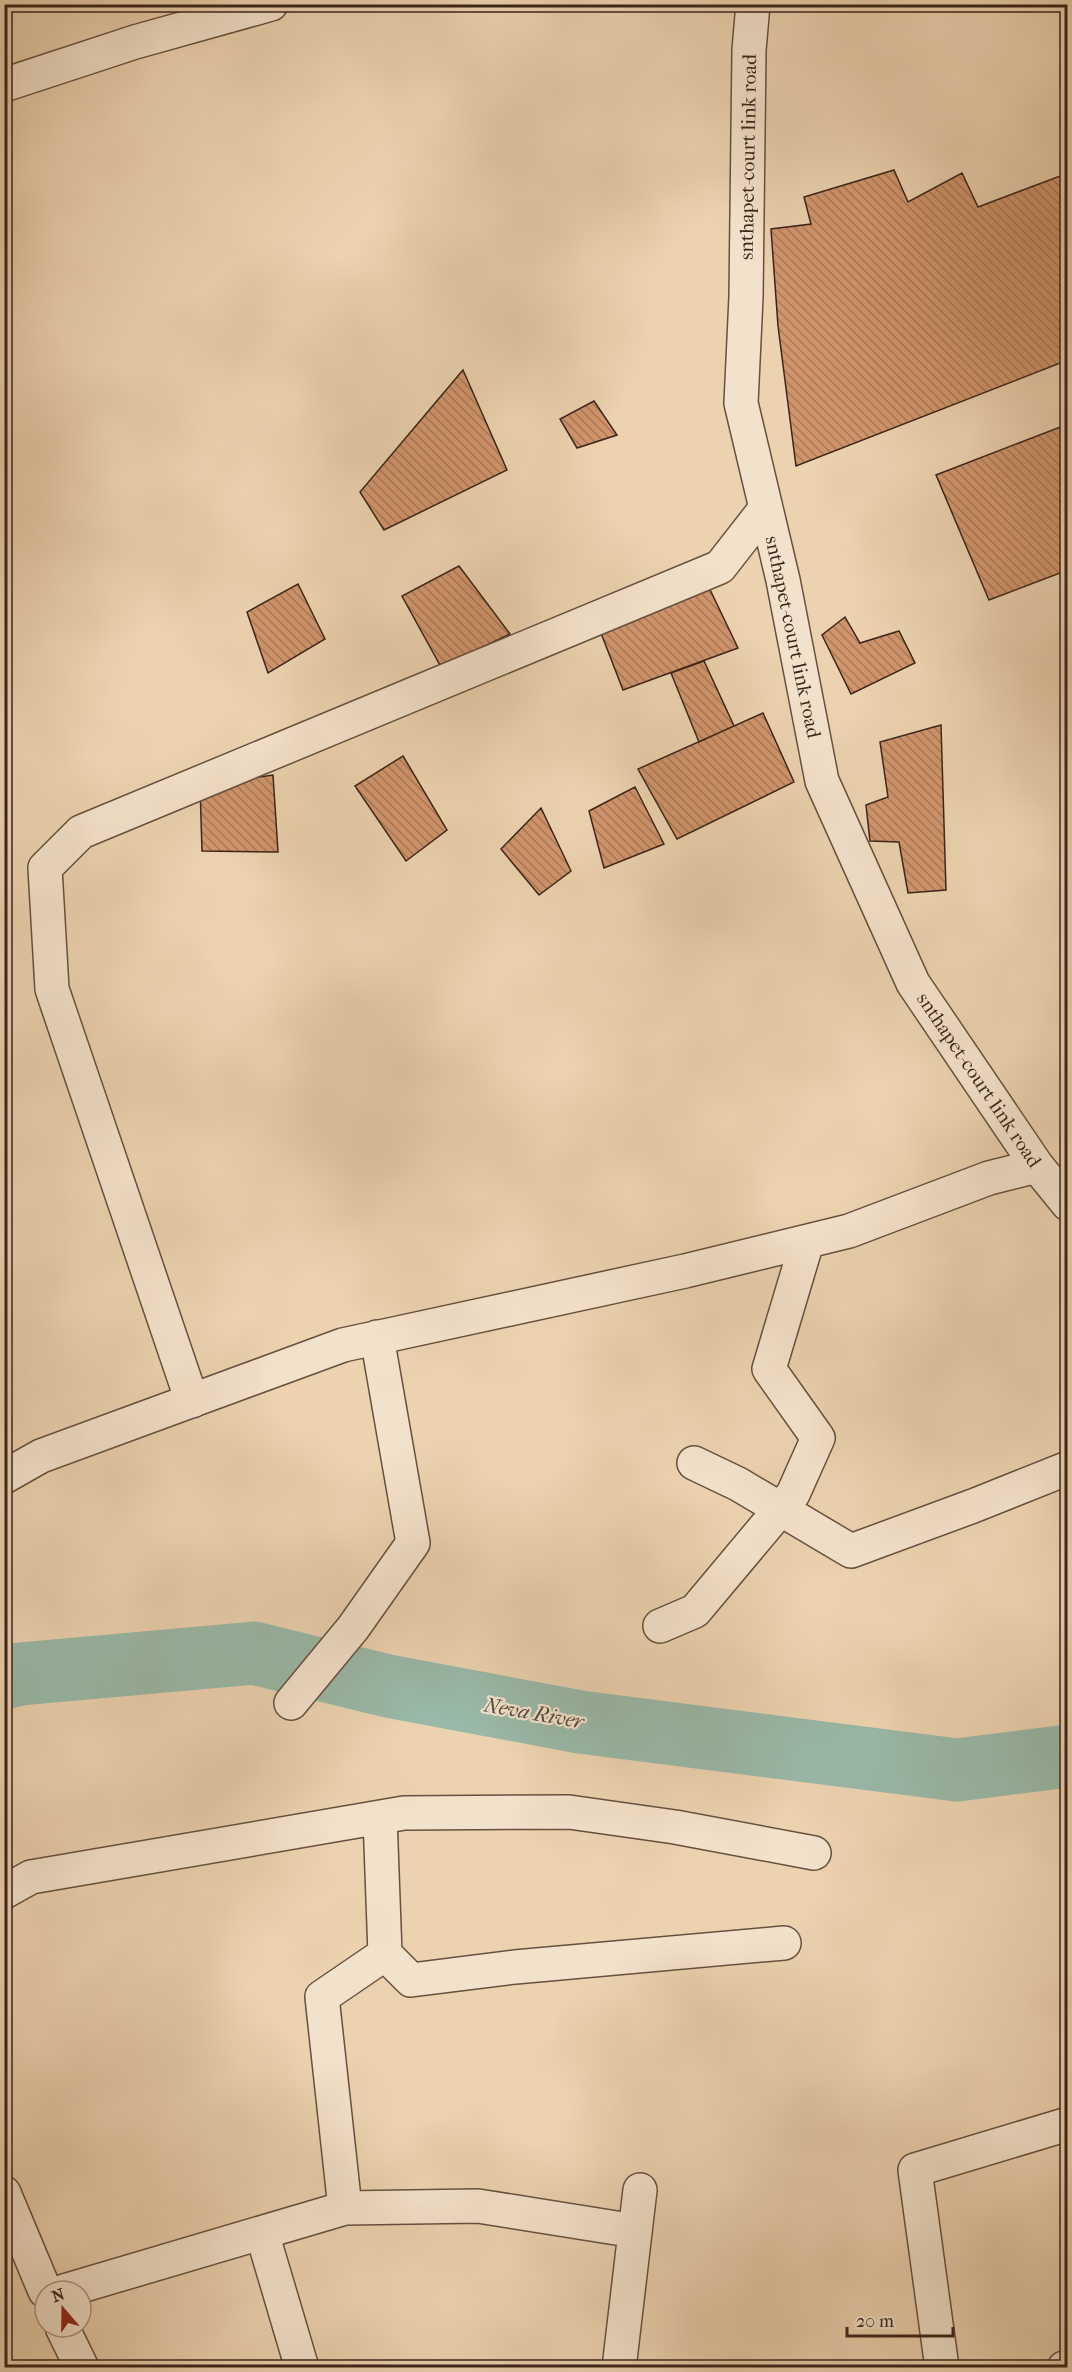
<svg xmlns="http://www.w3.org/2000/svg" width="1072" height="2372" viewBox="0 0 1072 2372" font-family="'IM FELL French Canon',serif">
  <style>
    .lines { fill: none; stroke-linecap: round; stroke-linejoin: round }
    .river { stroke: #99b8a7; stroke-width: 63 }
    .building { fill: url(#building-back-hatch); stroke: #3a241b; stroke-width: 1.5 }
    .minor-casing { stroke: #665040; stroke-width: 36 }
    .minor { stroke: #f3e2cb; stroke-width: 33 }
    .labels { text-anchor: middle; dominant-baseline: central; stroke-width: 4.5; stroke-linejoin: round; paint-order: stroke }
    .street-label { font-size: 20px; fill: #3a241b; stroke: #f3e2cb }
    .water-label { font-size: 21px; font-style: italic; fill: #52493e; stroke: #f3e2cb }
  </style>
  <defs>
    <pattern id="building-back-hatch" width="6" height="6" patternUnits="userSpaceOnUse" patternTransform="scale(1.5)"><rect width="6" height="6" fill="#d1956c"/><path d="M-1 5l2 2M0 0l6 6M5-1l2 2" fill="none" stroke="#ab7958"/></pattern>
  </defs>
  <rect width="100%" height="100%" fill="#ecd2af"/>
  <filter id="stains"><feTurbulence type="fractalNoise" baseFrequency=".00333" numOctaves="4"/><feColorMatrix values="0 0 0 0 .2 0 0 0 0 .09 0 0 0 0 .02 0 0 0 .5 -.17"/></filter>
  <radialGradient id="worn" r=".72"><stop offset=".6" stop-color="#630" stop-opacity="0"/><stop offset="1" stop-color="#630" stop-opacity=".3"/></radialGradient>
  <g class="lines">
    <path class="river" d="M4,1678l15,-4 235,-21 134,33 192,36 377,48 111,-14"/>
  </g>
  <path class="building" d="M894,170l14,32 54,-29 16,34 90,-34v187l-272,106 -18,-140 -7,-97 40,-5 -7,-27z
    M463,370l44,100 -123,60 -24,-38z
    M594,401l23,34 -40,13 -17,-29z
    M1068,424v146l-79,30 -53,-125z
    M459,566l51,68 -69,33 -39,-71z
    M703,575l35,73 -115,42 -29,-75z
    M298,584l27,55 -57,34 -21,-61z
    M845,617l15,26 39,-12 16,32 -64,31 -29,-59z
    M704,661l30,65 -35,16 -28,-69z
    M763,713l31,69 -117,57 -39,-70z
    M941,725l5,165 -38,3 -9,-51 -29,-1 -4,-36 22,-8 -8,-55z
    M403,756l44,74 -41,31 -51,-75z
    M273,775l5,77 -76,-1 -2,-65z
    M635,787l29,57 -60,24 -15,-57z
    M541,808l30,63 -32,24 -38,-46z"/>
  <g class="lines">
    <defs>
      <path id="minor" d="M753,4l-4,46 -3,247 -5,106 42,177 39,201 91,202 124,183 31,38
        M4,85l131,-43 136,-38
        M192,1401l-140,-412 -7,-121 36,-36 639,-265 46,-59
        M694,1463l44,21 113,67 122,-45 95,-38
        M4,1477l37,-21 302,-111 342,-74 164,-40 140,-53 48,-12
        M660,1626l35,-15 98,-117 25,-56 -49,-69 38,-127
        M291,1703l62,-75 60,-85 -36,-206
        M4,1892l27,-15 373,-64 165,-1 106,15 139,26
        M385,1954l26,26 104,-13 269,-24
        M4,2193l41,98
        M345,2208l-23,-211 63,-43 -5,-137
        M262,2233l40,135
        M64,2291l281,-83 133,-2 157,25
        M62,2327l20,41
        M619,2368l21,-178
        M942,2368l-27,-198 153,-46
        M1064,2368l4,-1"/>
    </defs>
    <use href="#minor" class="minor-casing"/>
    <use href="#minor" class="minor"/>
  </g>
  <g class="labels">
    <g class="street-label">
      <text transform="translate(748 157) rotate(-89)">snthapet-court link road</text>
      <text transform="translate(793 637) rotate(78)">snthapet-court link road</text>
      <text transform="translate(979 1080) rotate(56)">snthapet-court link road</text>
    </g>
    <g class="water-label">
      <text transform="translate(534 1713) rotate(10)">Neva River</text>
    </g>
  </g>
  <rect width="1072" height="2372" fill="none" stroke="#ecd2af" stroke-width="24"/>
  <rect x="6" y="6" width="1060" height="2360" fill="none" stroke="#3a241b" stroke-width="3"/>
  <rect x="12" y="12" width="1048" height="2348" fill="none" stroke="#3a241b" stroke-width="1.5"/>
  <g transform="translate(63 2309) rotate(340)"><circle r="28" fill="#f3e2cb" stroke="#a99685" stroke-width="1.5"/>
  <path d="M0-4.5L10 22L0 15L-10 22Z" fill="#8f2418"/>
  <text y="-9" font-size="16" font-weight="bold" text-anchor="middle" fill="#3a241b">N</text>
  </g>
  <path d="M847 2327v9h106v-9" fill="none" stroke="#3a241b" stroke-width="3"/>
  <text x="856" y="2327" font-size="18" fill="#3a241b" stroke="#f3e2cb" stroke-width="4.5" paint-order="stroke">20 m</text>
  <rect width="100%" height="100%" filter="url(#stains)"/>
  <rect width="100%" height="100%" fill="url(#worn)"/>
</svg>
